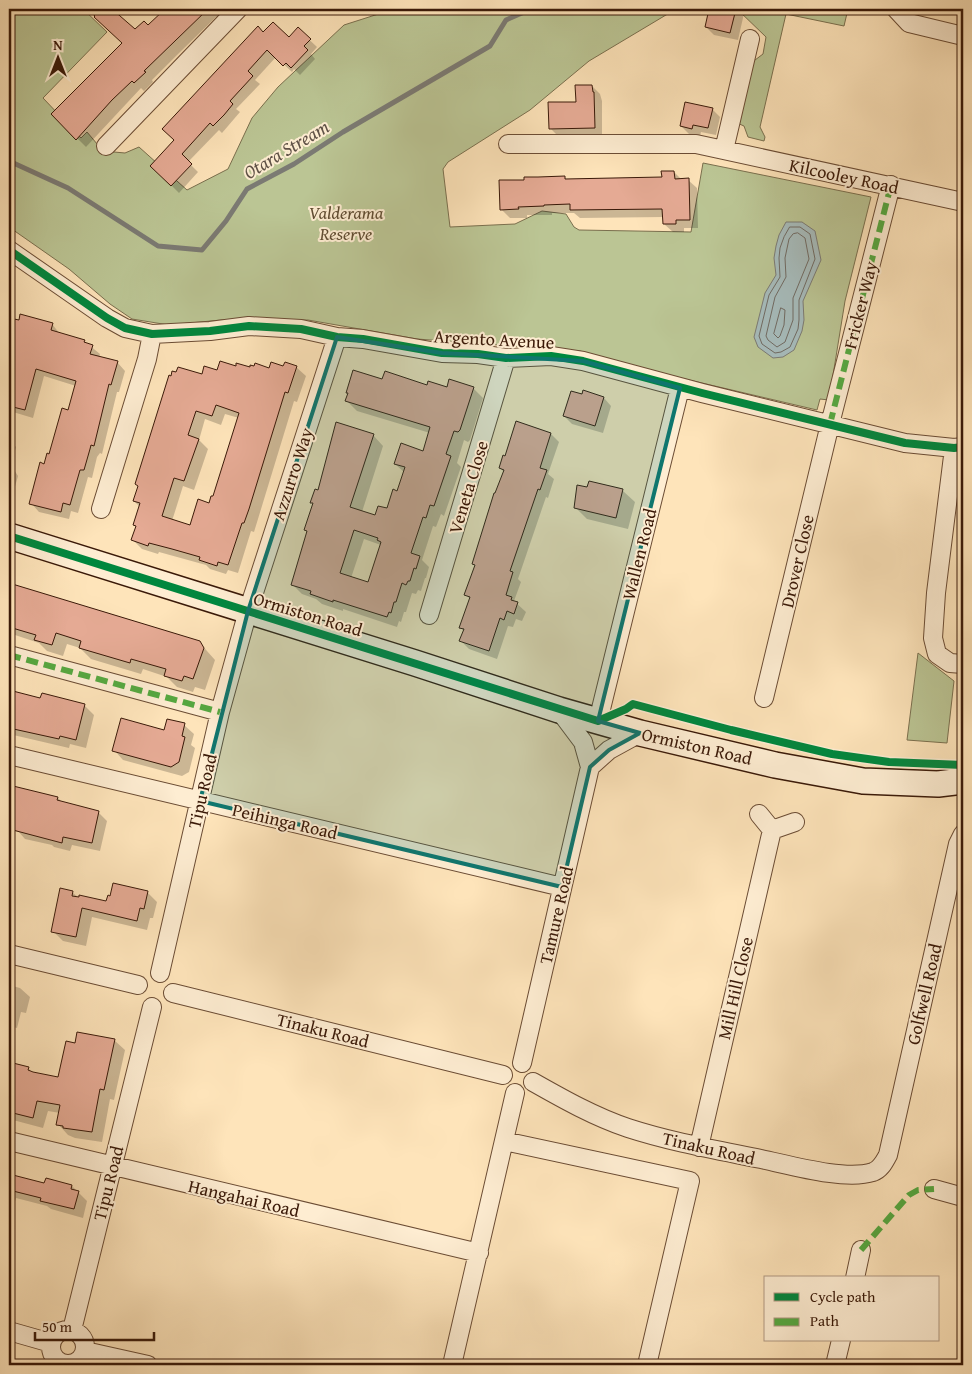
<svg xmlns="http://www.w3.org/2000/svg" width="972" height="1374" viewBox="0 0 972 1374" font-family="'Gentium Book Plus',serif">
  <style>
    .green { fill: #bbc594; stroke: #7a6f4e }
    .water { fill: #a6bbbb; stroke: #7b7a73 }
    .shadow { fill: #0003; fill-rule: evenodd }
    .lines { fill: none; stroke-linecap: round; stroke-linejoin: round }
    .shore { stroke: #706a62; stroke-width: 1 }
    .stream { stroke: #7b7a73; stroke-width: 5 }
    .building { fill: #e5aa94; stroke: #3a1908; fill-rule: evenodd }
    .street-casing { stroke: #6b4c34; stroke-width: 20 }
    .secondary-casing { stroke: #3a1908; stroke-width: 28 }
    .street { stroke: #feedd2; stroke-width: 18 }
    .secondary { stroke: #feedd2; stroke-width: 25 }
    .quiet { stroke: #55a941; stroke-width: 6; stroke-dasharray: 12 6; stroke-linecap: butt }
    .cycleway-casing { stroke: #feedd2; stroke-width: 11 }
    .cycleway { stroke: #00873e; stroke-width: 8 }
    .marked { fill: #0f766e; fill-opacity: 0.2; stroke: #0f766e; stroke-width: 4; stroke-linejoin: round }
    .labels { text-anchor: middle; dominant-baseline: central; stroke-width: 4; stroke-linejoin: round; paint-order: stroke }
    .street-label { font-size: 18px; fill: #3a1908; stroke: #feedd2 }
    .park-label { font-size: 18px; font-style: italic; fill: #614d32; stroke: #feedd2 }
    .water-label { font-size: 19px; font-style: italic; fill: #605247; stroke: #feedd2 }
  </style>
  <rect width="100%" height="100%" fill="#fee4ba"/>
  <filter id="stains"><feTurbulence type="fractalNoise" baseFrequency=".004" numOctaves="4"/><feColorMatrix values="0 0 0 0 .2 0 0 0 0 .09 0 0 0 0 .02 0 0 0 .5 -.17"/></filter>
  <radialGradient id="worn" r=".72"><stop offset=".6" stop-color="#630" stop-opacity="0"/><stop offset="1" stop-color="#630" stop-opacity=".3"/></radialGradient>
  <path class="green" d="M9,9h74l24,23 -64,66 38,40 6,-6 16,19 22,2 14,-6 48,43 41,-21 24,-51 26,-31 66,-62 50,-16h282l-87,52 -59,49 -82,52 -5,7 7,58 65,-3 27,-13 24,3 8,13 5,3 112,2 12,-69 168,34 -26,104 -16,99 -9,-1 -3,11 -162,-38 -75,-21 -163,-12 -109,-19h-87l-52,5 -37,-6 -22,-15 -41,-35 -60,-42z
    M737,9h111l-4,17 -58,-12 -26,113 5,10 -1,4 -16,-4 -4,-11 -7,-3 14,-60 12,-9 3,-17z
    M918,653l36,28 -7,62 -40,-3z"/>
  <path class="water" d="M786,222h16l13,9 6,29 -18,41 1,19 -2,11 -8,19 -11,7 -10,1 -15,-11 -4,-10 11,-44 11,-18 -2,-17 2,-12 3,-11z"/>
  <path class="shadow" d="M88,9h30l-4,4 21,18 13,-4 18,-18h62l-10,10 -2,-2 -39,38 -25,25 1,2 -9,9 -3,-3 -55,59 -33,-33 70,-71z
    M710,9h35l-7,31 -24,-5 -8,-8z
    M298,29l19,18 -6,7 4,5 -15,16 -6,-6 -2,3 -16,-15 -21,23 5,4 -24,25 4,3 -18,21 -3,-3 -31,32 10,10 -19,21 -27,-27 24,-25 88,-107 25,5z
    M592,86l8,8 2,7v34l-44,1 -8,-8z
    M712,109l8,8 -4,18 -15,-3 -1,4 -11,-2 -8,-8z
    M674,172l8,8h6l9,8 1,40h-14v4h-11l-9,-8v-7l-84,1 -6,-5h-22v2h-25v3h-17l-9,-9 64,-31 3,2 95,-2z
    M9,319l11,3 32,2 8,10 24,7 16,13 -1,4 18,4 8,9 -6,21h-2l-15,62 -2,-1 -3,4 -5,21 -4,-1 -10,36 -7,-2 -2,8 -30,-7 -8,-9 14,-38 24,-54 7,-25 -32,-10 -11,42 -20,-6 -4,-4z
    M237,367l33,2 26,-2 10,9 -9,26 -3,-1 -36,118 -4,13 -3,-1 -13,42 -10,-3 -2,4 -16,-5 -4,-4 -47,-13 -1,2 -16,-5 -9,-9 7,-33 -6,-6 5,-14 -3,-3 66,-108zM225,414l14,4 -25,80 -23,29 -19,-6 11,-35 11,4 14,-41 -9,-9 6,-21 16,6z
    M383,381l65,7h25l10,10 -13,42 -2,2 -4,-2 -7,23 4,4 -17,49 -3,-2 -5,13 -3,-1 -11,34 7,7 -3,11h-1l-4,13 -3,-1 -2,4 -4,-1 -6,19h-2l-3,10 -2,-1 -2,6 -54,-18v2l-21,-7 -6,-5 -14,-5 -10,-10 16,-51 -3,-3 9,-26 -2,-2 7,-10 54,-57 10,11 -21,66 14,5 12,-7 10,-18 7,-19 -10,-9 29,-12 6,-19 -73,-22 -10,-10 2,-7 -2,-1zM364,539l17,6 -12,39 -18,-6z
    M604,398l7,8 -8,27 -31,-9 -8,-8z
    M551,434l8,8 -11,32 6,5 -6,19 -2,-1 -28,82 3,3 -7,19 12,11 -4,9 -6,-2 -3,8 -5,-1 -11,33 -28,-10 -8,-8 3,-10 -3,-3 9,-29 -4,-4 10,-29 -3,-2 31,-92 -4,-4z
    M9,439l7,8 -5,18 7,11 -8,28z
    M590,482l33,9 12,11 -7,27 -41,-10 -12,-12 13,-18z
    M9,584l190,58 16,18 -10,30 -10,-3 -2,5 -16,-5 -10,-10 -24,-8 -2,5 -50,-15 -11,-11 -13,-4 -4,12 -16,-5 -8,-8 -30,-10z
    M9,691l32,9 43,5 10,10 -8,33 -16,-4 -1,4 -60,-14z
    M184,725l10,9 -3,11 4,3 -6,24 -7,4 -59,-16 -9,-10z
    M9,786l49,12 5,5 35,9 9,9 -7,30 -28,-6 -2,6 -16,-4 -2,-2 -27,-6 -7,-8 -9,-2z
    M72,892l8,7 27,4 4,-6 36,-5 10,10 -4,16h-3l-3,12 -55,-13 -6,29 -23,-5 -10,-10z
    M9,985l11,3 10,9 -4,16 -5,-1 -4,16 -8,-2z
    M114,1040l11,10 -11,50 -4,-1 -8,43 -27,-4 -7,-3 -10,-11 2,-11 -12,-2 -5,17 -30,-8 -1,3 -3,-1v-59l19,5 5,5 26,6 16,-35z
    M9,1172l7,5 29,8 27,1 15,15 -4,17 -32,-9 -4,-3 -31,-8 -5,18 -2,-1z"/>
  <g class="lines">
    <path class="shore" d="M790,227h10l10,7 5,25 -16,41v20l-1,9 -8,18 -9,5 -6,1 -13,-9 -3,-8 10,-41 11,-18 -1,-19 1,-10 4,-11z
      M798,233l7,5 4,21 -16,39v22l-8,22 -8,5 -9,-7 -2,-4 9,-39 11,-20 -1,-19 4,-19 4,-5z
      M781,308l4,2 -1,15 -4,11 -2,2 -4,-4z"/>
    <path class="stream" d="M9,161l59,27 90,58 44,4 24,-29 21,-32 47,-25 49,-32 147,-86 16,-26 25,-11"/>
  </g>
  <path class="building" d="M87,9h25l23,20 9,-8 4,4 17,-16h43l-64,62 2,1 -12,11 -2,-2 -20,19 -36,40 -25,-26 71,-71 -28,-26 1,-1z
    M709,9h27l-6,24 -25,-6z
    M273,22l16,15 9,-10 13,12 -7,7 4,4 -17,18 -5,-5 -3,3 -16,-16 -19,21 5,5 -23,25 3,3 -9,11 -11,11 -3,-3 -28,31 10,10 -21,22 -21,-20 24,-26 -12,-11 96,-103 5,6z
    M575,85h17l1,7h1l1,36 -46,1 -1,-27h28z
    M685,102l28,6 -5,20 -15,-3 -1,4 -12,-3z
    M661,171h13l1,8 14,-1 1,42h-14v4h-13l-1,-15 -92,1v-6l-26,1v1l-26,1 1,2 -19,1 -1,-30h25v-3h14l27,-1v3l97,-2z
    M20,314l33,9 -2,7 34,10 -1,2 9,3 -3,9 28,7 -7,24 -2,-1 -15,62 -3,-1 -1,4 -6,21h-4l-10,35 -7,-2 -2,9 -32,-8 11,-42 4,2 3,-11 2,1 13,-46 6,2 8,-29 -40,-12 -11,41 -16,-4v-88l10,2z
    M220,361l16,5v-3l14,4v-2l4,1 1,-3 14,5 2,-6 12,4 2,-4 12,4 -9,27 -3,-1 -36,117 -5,14h-2l-14,42 -10,-3 -1,4 -18,-6 1,-3 -28,-8 -23,-6 -1,3 -17,-6 5,-14 -3,-1 7,-22 -7,-2 5,-15 -3,-2 34,-109 2,1 1,-5 4,1 2,-5 24,7 2,-8 13,4zM216,405l23,8 -26,83h-2l-2,7 -11,-4 -8,26 -28,-9 12,-38 10,3 15,-42 -11,-4 8,-24 16,5z
    M353,370l29,9 3,-8 42,14 1,-4 19,6 2,-8 25,8 -14,43 -2,2 -4,-1 -8,23 5,2 -17,50 -4,-1 -4,13 -3,-1 -12,36 9,3 -4,13 -2,-1 -4,13h-2l-2,4 -4,-2 -6,19h-2l-3,11 -2,-1 -2,5 -54,-17v2l-23,-8 1,-3 -20,-6 16,-54 -3,-1 9,-27h-3l5,-14 3,1 18,-68 38,12 -24,73 25,8 3,-9 9,2 6,-19 4,2 8,-24 -11,-3 7,-21 22,8 7,-24 -85,-26 3,-8h-2zM354,530l24,8 -1,2 4,2 -13,40 -28,-9z
    M583,390l21,7 -9,29 -32,-10 8,-25 11,3z
    M516,421l35,12 -11,35 7,2 -7,20 -2,-1 -28,82 3,1 -7,23 6,2 -1,3 7,2 -4,12 -7,-3 -3,9 -4,-2 -11,33 -30,-10 5,-12 -5,-1 11,-31 -6,-2 11,-30 -3,-1 22,-71h1l9,-23 -5,-2 4,-13 2,1z
    M589,481l34,8 -7,29 -42,-10 3,-23 10,2z
    M9,583l191,58 4,7 -11,31 -9,-3 -2,5 -18,-5 2,-7 -35,-10 -1,4 -51,-15 2,-7 -25,-8 -4,12 -18,-5 2,-5 -27,-8z
    M9,690l31,8 2,-5 43,11 -9,36 -16,-4 -1,3 -50,-11z
    M121,718l43,12 3,-11 18,4 -3,13 3,1 -6,25 -8,5 -59,-16z
    M9,785l49,12 -1,3 42,11 -7,32 -29,-6 -1,6 -53,-14z
    M113,883l35,8 -4,18 -4,-1 -3,13 -55,-13 -6,29 -25,-5 9,-44 13,3 -1,5 7,1v-2l27,6 2,-6 2,1z
    M77,1032l38,7 -11,51 -4,-1 -8,43 -29,-4v-2l-7,-1 4,-20 -23,-4 -4,17 -24,-6v-50l20,5 -1,3 5,2 25,5 8,-36 9,2z
    M9,1174l35,9 2,-5 26,7 -1,4 8,2 -5,18 -34,-8 1,-3 -32,-8z"/>
  <g class="lines">
    <defs>
      <path id="street" d="M896,9l13,14 54,13
        M508,144h188l267,58
        M106,146l132,-137
        M724,150l26,-111
        M9,250l98,68 18,10 27,6 58,-3 39,-5 52,3 36,8 26,2 79,14 36,1 28,4 45,-2 32,5 119,32 203,50 49,5 9,-1
        M954,448l-18,145 -3,45 4,16 13,9 13,1
        M101,509l46,-150 5,-25
        M429,615l77,-257
        M9,655l211,57
        M764,698l66,-274 61,-239
        M598,721l82,-333
        M9,755l553,132
        M590,767l19,-17 31,-17
        M759,814l13,16 23,-8
        M9,954l129,31
        M160,973l60,-261 28,-101 89,-274
        M173,993l330,82
        M522,1063l68,-296 -7,-25 -24,-32
        M533,1082c30,17 62,35 95,46 43,14 89,22 133,31 29,6 84,22 112,13 8,-3 11,-10 15,-17l70,-311 5,-10
        M9,1141l470,112
        M504,1141l186,40 -43,184
        M699,1147l73,-317
        M934,1189l29,8
        M855,1278l6,-28
        M51 1347a17 17 0 1 1 34 0a17 17 0 1 1-34 0Z
        M72,1330l80,-323
        M9,1331l42,12
        M85,1351l63,14
        M452,1365l63,-272
        M835,1365l6,-25"/>
      <path id="secondary" d="M9,536l406,127 144,47 81,23 135,32 88,16 75,3 25,-3"/>
    </defs>
    <use href="#street" class="street-casing"/>
    <use href="#secondary" class="secondary-casing"/>
    <use href="#street" class="street"/>
    <use href="#secondary" class="secondary"/>
    <path class="quiet" d="M830,424l61,-239
      M9,655l211,57
      M861,1250l48,-55 9,-5 16,-1"/>
    <defs>
      <path id="cycleway" d="M9,250l98,68 18,10 27,6 58,-3 39,-5 52,3 36,8 26,2 79,14 36,1 28,4 45,-2 32,5 119,32 203,50 49,5 9,-1
        M9,536l589,185 28,-12 7,-5 98,26 101,24 57,8 74,3"/>
    </defs>
    <use href="#cycleway" class="cycleway-casing"/>
    <use href="#cycleway" class="cycleway"/>
  </g>
  <path class="marked" d="M337,337l105,16 141,8 97,27 -82,333 42,12 -31,17 -19,17 -28,120 -362,-86 48,-190z"/>
  <g class="labels">
    <g class="street-label">
      <text transform="translate(844 176) rotate(12)">Kilcooley Road</text>
      <text transform="translate(860 305) rotate(-76)">Fricker Way</text>
      <text transform="translate(494 339) rotate(3)">Argento Avenue</text>
      <text transform="translate(292 474) rotate(-72)">Azzurro Way</text>
      <text transform="translate(468 487) rotate(-73)">Veneta Close</text>
      <text transform="translate(639 554) rotate(-76)">Wallen Road</text>
      <text transform="translate(797 561) rotate(-77)">Drover Close</text>
      <text transform="translate(308 614) rotate(17)">Ormiston Road</text>
      <text transform="translate(697 746) rotate(13)">Ormiston Road</text>
      <text transform="translate(202 791) rotate(-77)">Tipu Road</text>
      <text transform="translate(285 821) rotate(13)">Peihinga Road</text>
      <text transform="translate(556 915) rotate(-77)">Tamure Road</text>
      <text transform="translate(735 988) rotate(-77)">Mill Hill Close</text>
      <text transform="translate(924 994) rotate(-77)">Golfwell Road</text>
      <text transform="translate(323 1030) rotate(14)">Tinaku Road</text>
      <text transform="translate(709 1148) rotate(13)">Tinaku Road</text>
      <text transform="translate(108 1183) rotate(-76)">Tipu Road</text>
      <text transform="translate(244 1198) rotate(13)">Hangahai Road</text>
    </g>
    <g class="park-label">
      <text x="346" y="212">Valderama<tspan x="346" dy="21">Reserve</tspan></text>
    </g>
    <g class="water-label">
      <text transform="translate(286 149) rotate(-31)">Otara Stream</text>
    </g>
  </g>
  <rect width="972" height="1374" fill="none" stroke="#fee4ba" stroke-width="30"/>
  <rect x="10" y="10" width="952" height="1354" fill="none" stroke="#3a1908" stroke-width="2.5"/>
  <rect x="15" y="15" width="942" height="1344" fill="none" stroke="#3a1908"/>
  <rect x="764" y="1276" width="175" height="65" fill="#feedd2" stroke="#b09881"/>
  <rect x="774" y="1293" width="25" height="8" fill="#00873e" stroke="#b09881"/>
  <text x="810" y="1302" font-size="15" fill="#3a1908">Cycle path</text>
  <rect x="774" y="1318" width="25" height="8" fill="#55a941" stroke="#b09881"/>
  <text x="810" y="1326" font-size="15" fill="#3a1908">Path</text>
  <g transform="translate(58 58)" stroke="#feedd2" stroke-width="4" paint-order="stroke">
  <path d="M0-4L9 19L0 12L-9 19Z" fill="#3a1908"/>
  <text y="-8" font-size="14" font-weight="bold" text-anchor="middle" fill="#3a1908">N</text>
  </g>
  <path d="M35 1332v8h119v-8" fill="none" stroke="#3a1908" stroke-width="2.5"/>
  <text x="42" y="1332" font-size="15" fill="#3a1908" stroke="#feedd2" stroke-width="4" paint-order="stroke">50 m</text>
  <rect width="100%" height="100%" filter="url(#stains)"/>
  <rect width="100%" height="100%" fill="url(#worn)"/>
</svg>
